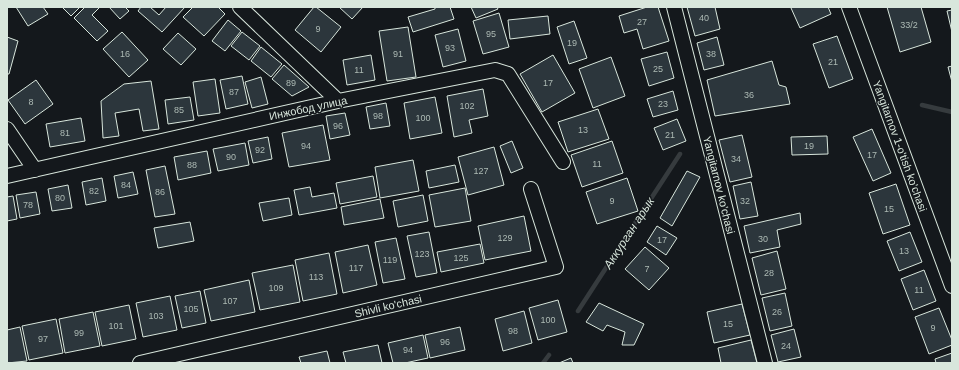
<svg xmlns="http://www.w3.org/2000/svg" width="959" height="370" viewBox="0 0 959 370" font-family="Helvetica,sans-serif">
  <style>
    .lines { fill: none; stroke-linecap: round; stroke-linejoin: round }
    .stream { stroke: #363b3e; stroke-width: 4.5 }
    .building { fill: #2c363c; stroke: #d8e6dc }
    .minor-casing { stroke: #d8e6dc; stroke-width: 16 }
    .minor { stroke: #14181c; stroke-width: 14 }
    .labels { text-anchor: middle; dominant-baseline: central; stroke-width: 3; stroke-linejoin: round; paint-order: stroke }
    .number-label { font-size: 9px; fill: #adbab4 }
    .street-label { font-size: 11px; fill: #d8e6dc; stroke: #14181c }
    .water-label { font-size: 12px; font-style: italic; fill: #d8e6dc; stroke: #14181c }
  </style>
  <rect width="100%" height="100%" fill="#14181c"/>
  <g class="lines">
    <path class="stream" d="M922,105l30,7
      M578,311l102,-157
      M543,363l6,-8"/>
  </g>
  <path class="building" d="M16,7h27l5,7 -20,12z
    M62,7h18l-9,9z
    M85,7h15l-8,8 16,16 -11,10 -23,-23z
    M109,7h16l4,4 -9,8z
    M141,7h9l9,8 7,-8h19l-23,25 -24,-21z
    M193,7h25l7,7 -21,22 -21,-19z
    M314,7h2l25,20 -20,25 -26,-22z
    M339,7h24l-11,12z
    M435,7h15l4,12 -41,13 -5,-15 27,-8z
    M471,7h26l1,2 -22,9z
    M647,7h11l11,34 -26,8 -6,-20 -13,4 -5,-17z
    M687,7h28l5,22 -25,7z
    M793,7h35l3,7 -31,14 -9,-20z
    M887,7h34l10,35 -31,10z
    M952,10v22l-5,-21z
    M499,13l10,34 -26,7 -10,-33z
    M548,16l2,18 -40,5 -2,-19z
    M228,20l13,11 -16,20 -13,-10z
    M574,21l13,37 -18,6 -12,-37z
    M408,27l8,50 -29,4 -8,-50z
    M458,29l8,32 -23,6 -8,-32z
    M122,32l26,28 -19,17 -26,-28z
    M242,32l18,14 -11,14 -18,-14z
    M178,33l18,16 -15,16 -18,-16z
    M837,36l16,43 -24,9 -16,-44z
    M7,37l11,4 -9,33h-2z
    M717,37l7,28 -20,5 -7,-27z
    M261,47l21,17 -11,13 -20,-16z
    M667,52l7,26 -25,8 -8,-27z
    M371,55l4,25 -28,5 -4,-25z
    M553,55l22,38 -33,19 -22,-38z
    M611,57l14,39 -32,12 -14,-39z
    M772,61l7,24 7,2 4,17 -75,12 -8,-36z
    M284,65l25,22 -17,9 -20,-17z
    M952,66v16l-4,-15z
    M242,76l6,28 -22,5 -6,-29z
    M261,77l7,27 -16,4 -7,-26z
    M215,79l5,34 -22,3 -5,-34z
    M36,80l17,24 -28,20 -17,-24z
    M151,81l8,48 -16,2 -4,-22 -24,4 4,23 -16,2 -2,-37 23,-17z
    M483,89l5,27 -19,4 3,13 -18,4 -7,-41z
    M673,91l5,19 -25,7 -6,-18z
    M190,97l4,23 -26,4 -3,-24z
    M435,97l7,36 -32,6 -6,-36z
    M386,103l4,23 -20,3 -4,-22z
    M598,109l11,30 -41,13 -10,-30z
    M345,113l5,22 -20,4 -4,-23z
    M81,118l4,23 -35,6 -4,-23z
    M677,119l9,22 -23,9 -9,-22z
    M323,125l7,35 -41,7 -7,-34z
    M872,129l19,44 -18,8 -20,-44z
    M742,135l10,42 -22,5 -11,-42z
    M827,136l1,18 -36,1 -1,-18z
    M268,137l4,22 -19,4 -5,-22z
    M512,141l11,27 -12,5 -11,-27z
    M612,141l11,32 -41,14 -11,-32z
    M245,143l4,22 -31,6 -5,-22z
    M494,147l10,38 -36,10 -10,-38z
    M207,151l4,22 -33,7 -4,-23z
    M413,160l6,31 -39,7 -5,-31z
    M455,165l4,17 -30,6 -3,-17z
    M165,166l10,48 -20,3 -9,-47z
    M687,171l13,6 -28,49 -12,-8z
    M133,172l5,22 -20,4 -4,-22z
    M373,176l4,21 -37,7 -4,-21z
    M102,178l4,23 -20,4 -4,-23z
    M627,178l11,33 -41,13 -11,-32z
    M751,182l7,34 -18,3 -7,-33z
    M896,184l14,41 -27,9 -14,-41z
    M68,185l4,23 -20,3 -4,-22z
    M310,187l2,10 22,-4 3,15 -38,7 -5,-25z
    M465,188l6,33 -36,6 -6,-32z
    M36,192l4,22 -20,4 -4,-23z
    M423,195l5,26 -30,6 -5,-26z
    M13,196l4,23 -10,2v-24z
    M289,198l3,17 -29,6 -4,-18z
    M380,199l4,19 -40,7 -3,-18z
    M800,213l1,11 -24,6 3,17 -30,6 -6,-27z
    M524,216l7,35 -46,9 -7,-34z
    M190,222l4,19 -36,7 -4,-20z
    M657,226l20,12 -11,17 -19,-13z
    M429,232l8,41 -21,4 -9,-41z
    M910,232l12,30 -23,9 -12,-30z
    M396,238l9,41 -22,4 -8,-41z
    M480,244l4,19 -43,9 -4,-20z
    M368,245l9,40 -34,8 -8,-41z
    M645,247l24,21 -20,22 -24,-21z
    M777,251l9,38 -25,6 -9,-37z
    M329,253l8,41 -34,7 -8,-41z
    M293,265l7,37 -40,8 -8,-37z
    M924,270l12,31 -23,9 -12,-31z
    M249,280l6,32 -44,9 -7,-31z
    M200,291l6,32 -24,5 -7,-32z
    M785,293l7,33 -22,5 -8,-33z
    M170,296l7,34 -34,7 -7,-34z
    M558,300l9,32 -29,8 -9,-32z
    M599,303l45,21 -10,21h-12l3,-13 -18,-7 -4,6 -17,-9z
    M742,304l8,31 -36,8 -7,-31z
    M129,305l7,34 -34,7 -7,-34z
    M939,308l13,32v5l-23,9 -14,-37z
    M524,311l8,32 -29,8 -8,-32z
    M93,312l7,34 -35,7 -6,-34z
    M56,319l7,34 -34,7 -7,-34z
    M20,327l7,34 -20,2v-33z
    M460,327l5,23 -35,8 -5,-23z
    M794,329l7,28 -23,5 -7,-27z
    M423,335l5,23 -23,5h-12l-5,-20z
    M751,340l6,23h-36l-3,-15z
    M378,345l4,18h-36l-3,-11z
    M327,351l3,12h-29l-2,-6z
    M952,353v10h-16l-1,-4z
    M571,358l2,5h-14z"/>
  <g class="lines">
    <defs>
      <path id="minor" d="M240,7l98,94
        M674,7l91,356
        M849,7l103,279
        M7,129l28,41
        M7,176l331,-75 157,-31 13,4 55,88
        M140,363l416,-96 -25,-78"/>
    </defs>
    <use href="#minor" class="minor-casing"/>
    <use href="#minor" class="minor"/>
  </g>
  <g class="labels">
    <g class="number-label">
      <text x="704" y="18">40</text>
      <text x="642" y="22">27</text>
      <text x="909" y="25">33/2</text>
      <text x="318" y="29">9</text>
      <text x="491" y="34">95</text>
      <text x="572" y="43">19</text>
      <text x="450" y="48">93</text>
      <text x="125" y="54">16</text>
      <text x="398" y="54">91</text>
      <text x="711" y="54">38</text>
      <text x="833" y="62">21</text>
      <text x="658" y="69">25</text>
      <text x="359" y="70">11</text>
      <text x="291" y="83">89</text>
      <text x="548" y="83">17</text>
      <text x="234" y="92">87</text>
      <text x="749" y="95">36</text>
      <text x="31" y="102">8</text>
      <text x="663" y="104">23</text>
      <text x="467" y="106">102</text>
      <text x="179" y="110">85</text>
      <text x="378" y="116">98</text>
      <text x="423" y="118">100</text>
      <text x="338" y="126">96</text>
      <text x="583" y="130">13</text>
      <text x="65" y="133">81</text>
      <text x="670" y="135">21</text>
      <text x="306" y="146">94</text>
      <text x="809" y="146">19</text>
      <text x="260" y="150">92</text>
      <text x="872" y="155">17</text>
      <text x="231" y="157">90</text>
      <text x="736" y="159">34</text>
      <text x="597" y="164">11</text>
      <text x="192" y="165">88</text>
      <text x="481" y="171">127</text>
      <text x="126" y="185">84</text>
      <text x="94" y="191">82</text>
      <text x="160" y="192">86</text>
      <text x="60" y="198">80</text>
      <text x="612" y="201">9</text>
      <text x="745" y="201">32</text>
      <text x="28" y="205">78</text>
      <text x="889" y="209">15</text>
      <text x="505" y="238">129</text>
      <text x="763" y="239">30</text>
      <text x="662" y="240">17</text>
      <text x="904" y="251">13</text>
      <text x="422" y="254">123</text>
      <text x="461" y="258">125</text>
      <text x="390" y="260">119</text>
      <text x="356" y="268">117</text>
      <text x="647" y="269">7</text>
      <text x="769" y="273">28</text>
      <text x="316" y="277">113</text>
      <text x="276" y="288">109</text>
      <text x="919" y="290">11</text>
      <text x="230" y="301">107</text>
      <text x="191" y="309">105</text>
      <text x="777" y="312">26</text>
      <text x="156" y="316">103</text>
      <text x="548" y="320">100</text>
      <text x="728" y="324">15</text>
      <text x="116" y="326">101</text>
      <text x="933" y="328">9</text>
      <text x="513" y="331">98</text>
      <text x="79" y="333">99</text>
      <text x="43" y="339">97</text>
      <text x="445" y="342">96</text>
      <text x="786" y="346">24</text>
      <text x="408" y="350">94</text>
    </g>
    <g class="street-label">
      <text transform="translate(308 108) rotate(-12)">Инжобод улица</text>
      <text transform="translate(900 146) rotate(70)">Yangitarnov 1-o'tish ko'chasi</text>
      <text transform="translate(719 185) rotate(76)">Yangitarnov ko'chasi</text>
      <text transform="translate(388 306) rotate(-13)">Shivli ko'chasi</text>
    </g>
    <g class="water-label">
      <text transform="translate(629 233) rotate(-57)">Аккурган арык</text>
    </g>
  </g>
  <rect width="959" height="370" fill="none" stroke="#d8e6dc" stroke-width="16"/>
</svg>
